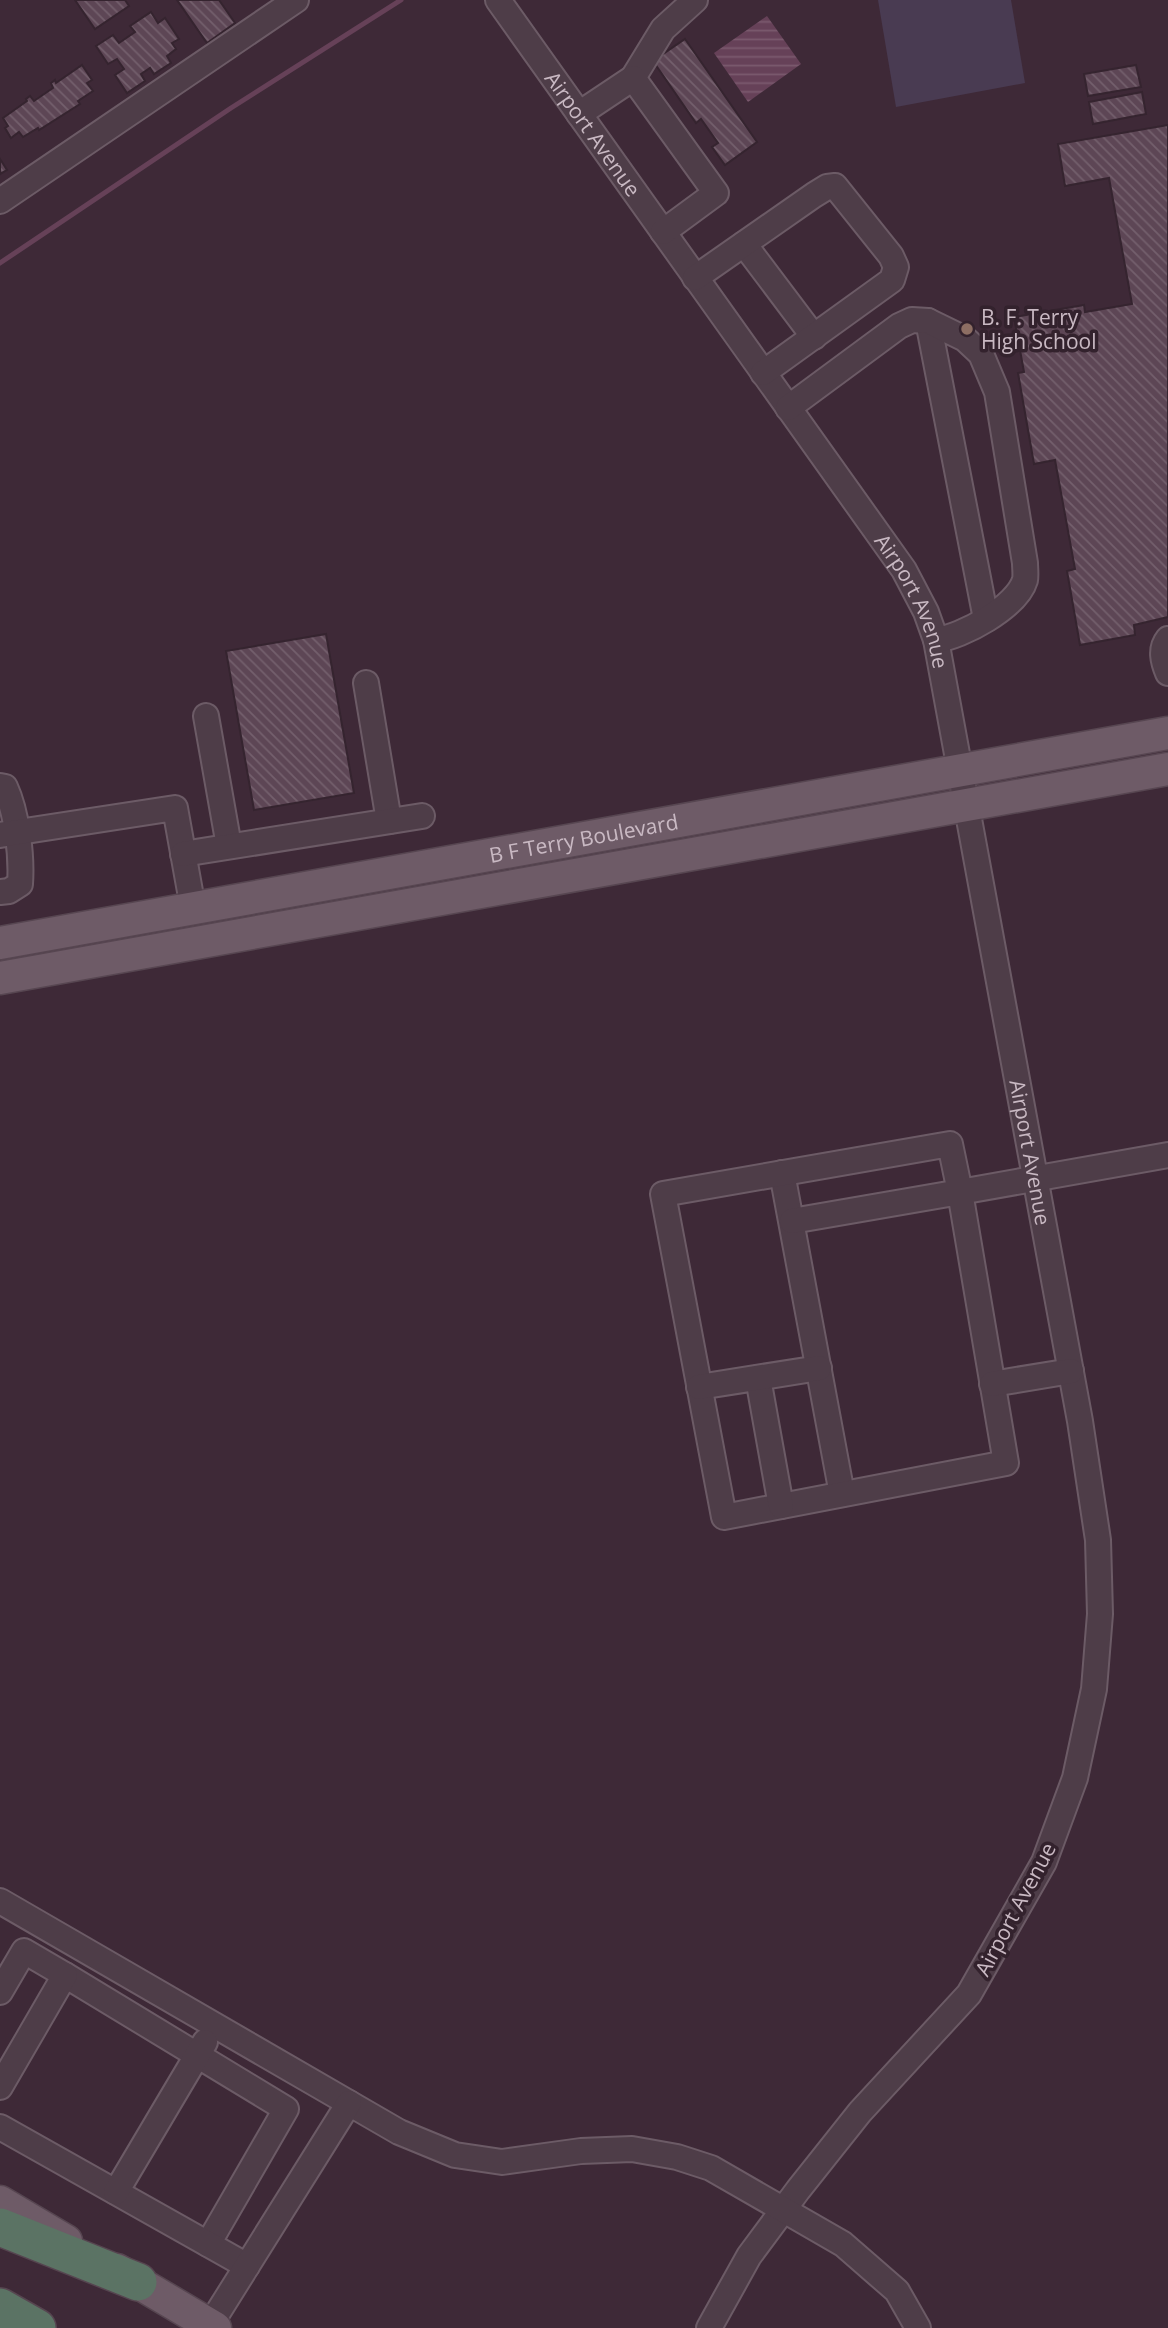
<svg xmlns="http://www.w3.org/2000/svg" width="1168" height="2328" viewBox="0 0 1168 2328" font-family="'Open Sans',sans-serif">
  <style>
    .pitch { fill: #493b52 }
    .water { fill: url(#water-rules) }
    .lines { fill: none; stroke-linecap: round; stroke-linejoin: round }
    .stream { stroke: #664158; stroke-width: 5 }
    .building { fill: url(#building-back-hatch); stroke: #35242f; stroke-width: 2 }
    .minor-casing { stroke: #6c5b66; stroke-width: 28 }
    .major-casing { stroke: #574651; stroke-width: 35 }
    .highway-casing { stroke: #564550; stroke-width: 40 }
    .minor { stroke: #4e3d48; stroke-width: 24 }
    .major { stroke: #6e5b67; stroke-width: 32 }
    .highway { stroke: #5b7364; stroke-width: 37 }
    .education-dot { fill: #8d6e63; stroke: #33222d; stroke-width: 2.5 }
    .labels { text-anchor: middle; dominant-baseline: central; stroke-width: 7; stroke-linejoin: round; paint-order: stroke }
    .street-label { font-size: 21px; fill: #c9b9c3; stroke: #33222d }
    .poi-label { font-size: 21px; fill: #c9b9c3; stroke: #33222d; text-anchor: start }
  </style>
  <defs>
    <pattern id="water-rules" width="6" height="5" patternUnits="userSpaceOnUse" patternTransform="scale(1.75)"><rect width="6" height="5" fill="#664158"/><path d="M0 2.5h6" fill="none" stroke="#7b5a6e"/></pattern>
    <pattern id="building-back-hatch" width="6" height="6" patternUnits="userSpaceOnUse" patternTransform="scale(1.75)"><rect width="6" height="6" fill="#5d4655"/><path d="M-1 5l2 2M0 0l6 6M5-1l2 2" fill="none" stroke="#735f6c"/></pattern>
  </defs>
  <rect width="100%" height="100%" fill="#3e2937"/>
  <path class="pitch" d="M878,0h133l14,83 -129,24z"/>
  <path class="water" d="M767,16l34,48 -53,38 -34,-49z"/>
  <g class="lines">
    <path class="stream" d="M0,263l231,-155 170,-108"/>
  </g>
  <path class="building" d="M75,0h50l4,6 -34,23z
    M177,0h42l16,23 -28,20z
    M151,12l7,11 7,-5 14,21 -7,4 4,6 -9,7 4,7 -17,11 -4,-6 -9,6 4,7 -18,12 -12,-18 9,-6 -7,-10 -9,5 -12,-18 17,-11 6,8 16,-11 -5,-6z
    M685,39l72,103 -32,23 -13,-18 6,-4 -17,-24 -5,4 -43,-62z
    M82,65l10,15 -5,3 6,8 -15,10 2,3 -41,26 -1,-2 -15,9 -4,-5 -8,6 -6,-10 3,-2 -5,-8 24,-17 -1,-2 4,-3 4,5 19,-13 -2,-5 4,-3 1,3z
    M1136,65l5,22 -53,9 -4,-22z
    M1142,92l4,22 -53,10 -4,-22z
    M1168,125v492l-34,8 1,10 -55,10 -13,-74 8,-2 -20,-109 -21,4 -16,-91 6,-1 -10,-55 70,-12 1,7 47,-8 -23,-126 -44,8 -7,-42z
    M0,159l7,11 -7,4z
    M326,634l28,159 -100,17 -28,-159z"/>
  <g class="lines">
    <defs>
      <g id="minor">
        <path id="s1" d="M498,0l406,570 22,42 10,28 144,781 18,119 2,74 -6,75 -19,89 -31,84 -75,132 -109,118 -62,78 -49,66 -40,72"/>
        <path d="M633,78l30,-49 32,-29"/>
        <path d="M579,114l54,-36 83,115 -53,39"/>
        <path d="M0,201l296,-201"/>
        <path d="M744,244l70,93"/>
        <path d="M695,278l119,-83 13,-8 8,-1 56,70 5,11 -4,13 -129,93"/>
        <path d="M928,321l58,298"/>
        <path d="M788,408l111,-82 13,-6 16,1 37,18 16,15 16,38 28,171c0,5 1,12 0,17 -8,27 -63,57 -89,60"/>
        <path d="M1168,639c-8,10 -5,22 0,34"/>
        <path d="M366,683l23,138"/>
        <path d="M206,716l23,130"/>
        <path d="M0,786l5,1c12,26 17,69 15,97l-11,7 -9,1"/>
        <path d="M0,835l175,-27 18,100"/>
        <path d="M183,854l239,-38"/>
        <path d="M782,1173l60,321"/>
        <path d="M792,1221l168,-29 -10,-48 -287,50 61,323 282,-54 -46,-271 208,-37"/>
        <path d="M758,1378l23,128"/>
        <path d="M992,1384l79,-13"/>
        <path d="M699,1387l120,-19"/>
        <path d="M0,1901l399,231 56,23 47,7 79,-11 51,-2 45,8 34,11 132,76 54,47 21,37"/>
        <path d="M65,1975l221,134 -78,135"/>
        <path d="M0,1992l24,-41 41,24 -65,112"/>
        <path d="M0,2127l247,139"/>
        <path d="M116,2192l89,-150"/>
        <path d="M210,2325l139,-222"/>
      </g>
      <g id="major">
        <path id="s2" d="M0,943l1168,-210"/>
        <path d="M0,978l1168,-209"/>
        <path d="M0,2202l66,39"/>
        <path d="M117,2270l98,58"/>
      </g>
      <path id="highway" d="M0,2227l138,55
        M0,2307l37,21"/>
    </defs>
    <use href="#minor" class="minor-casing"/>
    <use href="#major" class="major-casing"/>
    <use href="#highway" class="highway-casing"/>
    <use href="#minor" class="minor"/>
    <use href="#major" class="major"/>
    <use href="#highway" class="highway"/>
  </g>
  <circle class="education-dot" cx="967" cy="329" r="7"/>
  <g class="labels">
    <g class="street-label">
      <text stroke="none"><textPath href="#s1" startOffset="164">Airport Avenue</textPath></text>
      <text stroke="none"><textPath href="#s1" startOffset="732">Airport Avenue</textPath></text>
      <text stroke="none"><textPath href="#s2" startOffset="593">B F Terry Boulevard</textPath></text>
      <text stroke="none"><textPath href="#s1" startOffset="1298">Airport Avenue</textPath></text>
      <text transform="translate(1015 1909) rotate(-62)">Airport Avenue</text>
    </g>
    <g class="poi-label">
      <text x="981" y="317">B. F. Terry<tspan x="981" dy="24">High School</tspan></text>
    </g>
  </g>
</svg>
